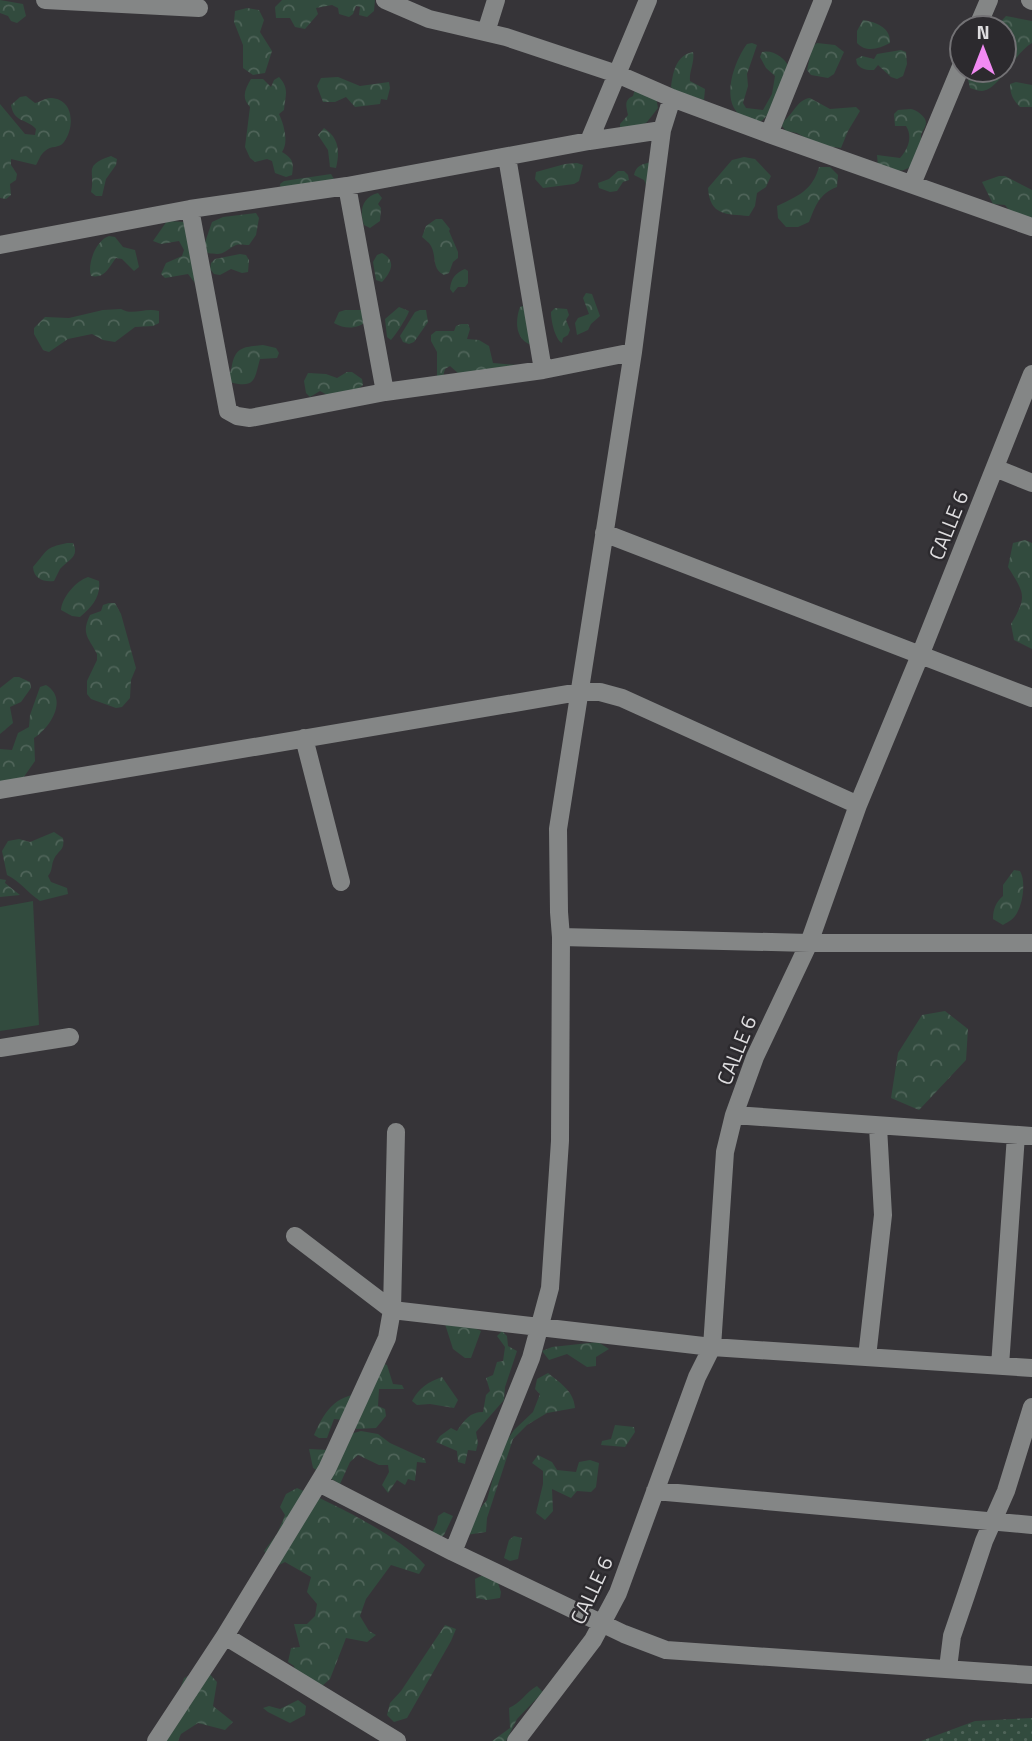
<svg xmlns="http://www.w3.org/2000/svg" width="1032" height="1741" viewBox="0 0 1032 1741" font-family="'Titillium Web',sans-serif">
  <style>
    .grass { fill: url(#grass-dots) }
    .forest { fill: url(#forest-crowns) }
    .pitch { fill: #324b3e }
    .lines { fill: none; stroke-linecap: round; stroke-linejoin: round }
    .minor { stroke: #848686; stroke-width: 18 }
    .labels { text-anchor: middle; dominant-baseline: central; stroke-width: 5; stroke-linejoin: round; paint-order: stroke }
    .street-label { font-size: 21px; fill: #dedddf; stroke: #2c2a2e }
  </style>
  <defs>
    <pattern id="grass-dots" width="8" height="8" patternUnits="userSpaceOnUse" patternTransform="scale(1.75)"><rect width="8" height="8" fill="#324b3e"/><path d="M2 2h.1M6 6h.1" fill="none" stroke="#4f6459" stroke-width="1.8" stroke-linecap="round"/></pattern>
    <pattern id="forest-crowns" width="20" height="18" patternUnits="userSpaceOnUse" patternTransform="scale(1.75)"><rect width="20" height="18" fill="#324b3e"/><path d="M2 6a3 3 0 1 1 6 0M12 15a3 3 0 1 1 6 0" fill="none" stroke="#4f6459"/></pattern>
  </defs>
  <rect width="100%" height="100%" fill="#363438"/>
  <path class="grass" d="M1032,1718v23h-111l54,-20z"/>
  <path class="forest" d="M0,0l23,4 3,12 -9,7 -6,-2 -3,-5 -8,-3z
    M282,0h93l-1,11 -7,6 -8,-2 1,-8 -4,-1 -3,8 -4,3 -10,-3 -1,-6 -6,-3 -16,3 2,6 -13,15 -10,-2 -5,-9h-14l-1,-11z
    M247,8l12,2 5,10 -4,12 12,19 -7,22 -12,2 -10,-7v-23l-9,-23 1,-11z
    M1006,16l26,5v22c-18,10 -32,46 -50,48 -4,0 -8,-2 -12,-3l-3,-13 2,-5h35v-42h-9z
    M863,20c12,2 28,7 27,23 -11,6 -24,10 -33,0v-12z
    M752,43l5,2 -10,29 1,12 -5,17 3,5 17,2 9,-16 3,-18 -9,-8 -6,-11 2,-5c10,-3 24,6 27,16 -5,12 -18,49 -28,53 -6,3 -11,-1 -16,-3 -27,-12 -11,-57 2,-74z
    M817,43l18,2 9,7 -10,22 -6,4 -17,-3 -4,-5 5,-23z
    M901,50l5,2 1,12 -4,12 -6,3 -6,-2 -13,-12 -4,5c-7,0 -12,0 -17,-6l-1,-5 6,-3 12,3 3,-5z
    M693,52c2,10 -4,19 -3,29l15,8 -1,11 -29,-9 -4,-4c2,-15 5,-32 22,-35z
    M279,77c11,12 6,19 5,33l-5,4c5,11 10,28 3,38 11,7 12,10 10,23l-6,2 -11,-4 -3,-12 -5,-2 -12,3 -5,-4 -5,-11 5,-40c-9,-9 -5,-18 1,-28h12l8,8 3,-7z
    M338,77l22,9 29,-4 1,6 -3,12 -6,-1 -1,5 -25,3 -9,-10 -11,5h-12l-6,-16 4,-8z
    M1016,82l16,3v22h-12c-7,-7 -10,-13 -10,-23z
    M635,89l21,8 2,11 -11,14 -16,10 -11,-2v-6l8,-9c-2,-9 -4,-15 5,-19z
    M26,96l9,7c6,-1 9,-5 16,-5 23,1 24,29 13,44 -5,7 -13,3 -19,9 -5,4 -6,9 -9,14l-25,-6v6l6,9 -1,6 -6,4 1,11 -5,4 -6,-1v-94l25,30 10,1 1,-6c-10,-11 -22,-6 -25,-24l9,-8z
    M810,98l20,11 26,-2 4,4 -12,20 -7,17 -23,-3 -21,-12 -11,-2 -4,-5 2,-5c9,-7 14,-22 26,-23z
    M911,109c5,1 11,5 14,10 3,6 -2,10 -4,16 0,4 0,8 0,11 -6,26 -20,29 -43,21l-1,-12 23,3c8,-9 13,-21 6,-32h-11l-1,-12 4,-4z
    M324,128c15,10 16,23 12,40l-6,-1 -2,-17 -10,-15z
    M111,156l6,3 -1,6 -10,14 -4,17h-6l-5,-4c5,-21 -9,-26 20,-36z
    M744,157l11,2 16,17 -5,11 -9,6 -2,13 -6,10c-23,-2 -39,0 -41,-28l24,-28z
    M652,162l-6,23 -2,-5 -10,-5c2,-10 9,-11 18,-13z
    M577,163l6,2 -4,16 -5,3 -31,4 -8,-9 1,-7 29,-8z
    M819,167h11l8,8 -1,12c-18,7 -21,18 -28,35l-11,5h-12l-8,-9 -1,-12c21,-10 35,-15 42,-39z
    M618,171h6l4,4 1,5 -6,2 -6,9 -7,1 -11,-4 -1,-5 11,-4z
    M331,174l3,5 -53,14 -1,-9 4,-3z
    M999,176h6l27,14v31l-23,-11 -4,-5 -12,-1 -11,-22z
    M378,193l4,5 -4,6 3,4 -1,13 -10,7 -6,-3c-5,-14 -2,-28 14,-32z
    M256,213l3,5 -3,17 -7,10c-5,0 -9,-1 -13,0 -13,6 -10,11 -28,8l-5,-5 9,-26 11,-5z
    M436,219h6l8,10 -1,2 9,21v6l-5,4 -4,11 -5,2c-13,-7 -7,-18 -13,-29 -2,-4 -6,-6 -9,-9l4,-11z
    M167,221l19,1 9,61 -7,-9 -23,4 -4,-4 5,-11 16,-7 2,-6 -5,-9 -18,3 -8,-3z
    M109,236l6,1 8,10 12,3 4,17 -5,4 -12,-12 -6,-1c-7,9 -11,21 -25,18 -4,-12 5,-36 18,-40z
    M382,253c15,8 9,19 0,29l-6,-2 -3,-18 4,-7z
    M240,254l6,1 3,5 -1,12 -6,1 -11,-4 -11,6 -6,-1 -4,-5 1,-6 4,-4z
    M465,269l3,2v12l-3,4h-7l-5,6 -3,-4c1,-10 5,-16 15,-20z
    M586,293l6,1 8,22 -9,8 -3,6 -11,5 -2,-12 3,-5 11,-4 -6,-16z
    M525,305l6,40c-16,-6 -16,-24 -11,-38z
    M399,307l10,4c-1,5 -14,25 -18,29l-4,-3 -2,-18z
    M555,308l12,1 2,6 -3,5 4,10 -2,5 -5,3 -1,5c-7,-4 -11,-22 -11,-31z
    M121,309c12,7 24,-2 38,2v12l-6,3 -18,1 -20,15 -12,-2 -11,-6 -24,5 -19,13 -6,-2 -9,-16v-6l11,-11 24,1 34,-8z
    M345,310h19l4,10c-10,9 -22,10 -34,3l5,-11z
    M420,310h6l2,12 -14,20 -5,2 -6,-2 -3,-6 15,-24z
    M461,324h7l2,5 -3,10 12,1 10,6 4,17 24,2 -58,9 -9,-8 -5,3 -3,11 -5,-2v-26l-6,-11v-6l5,-4h18l2,-5z
    M263,345l13,3 3,5 -2,5 -17,1c-6,21 -4,30 -31,23 -1,-7 2,-10 3,-17 4,-19 13,-18 31,-20z
    M347,372h5l10,7 1,6 -5,4 -27,8 -11,-6 -10,6 -4,-4 -2,-12 4,-8 18,1 11,4z
    M1025,540l7,3v106l-18,-9 -3,-16c17,-28 13,-31 -3,-57l5,-24z
    M67,543h6c7,14 -5,17 -13,26 -2,4 -4,8 -6,12 -11,1 -20,-2 -21,-14 15,-17 11,-19 34,-24z
    M88,577l11,4c2,16 -7,26 -19,36l-8,-1 -11,-6c1,-13 15,-29 27,-33z
    M109,603h6l6,11 15,54 -5,12 -1,18 -8,9 -6,1 -25,-9 -4,-5v-13l10,-21v-6c-9,-17 -16,-20 -7,-39l11,-4 2,-6z
    M14,677h5l11,5 1,6 -10,14 -11,5 3,16 -13,11v-46z
    M46,685c23,14 4,43 -12,53l1,23 -14,20 -21,3v-35l12,1 6,-17 11,-6 1,-12 10,-28z
    M54,832l9,6c2,13 -4,11 -9,21 -3,6 -1,11 -6,17l3,6 16,6 1,6 -28,7c-13,-9 -19,-19 -33,-26l-5,-24 6,-10 11,-2 11,3z
    M1014,870l6,1c6,10 3,32 -3,42 -3,6 -9,9 -14,12l-10,-6c0,-10 3,-17 10,-23v-11z
    M0,879l6,1 -1,3 15,12 -20,2z
    M945,1011l23,18 -2,31 -47,50 -28,-12 7,-45 24,-38z
    M445,1324l24,1 12,6 -10,27h-6l-12,-9z
    M502,1331l5,5 1,10 9,5 -12,36 -1,13 -28,32 2,11 -2,8 -8,-1 -3,14 -7,-2 -1,-11 -21,-9 4,-6 11,-8 6,3c7,-11 13,-19 26,-19l3,-17 4,-4 -4,-13 7,-3 4,-13 6,-1 2,-14 -8,-11z
    M598,1342l11,7 -13,8v9l-9,1 -20,-13 -18,6 -7,-9 10,-4z
    M372,1359l15,6 6,19 9,1 2,4h-25l-1,17 7,3 1,7 -10,12 -20,1 -2,-8 -20,-2 -7,19h-8l-5,-3c13,-29 23,-40 55,-43z
    M548,1373c12,10 26,18 27,35l-28,5 -20,12 -14,14 -26,79 -1,14 -20,3 3,-13 18,-22 14,-51 13,-19 19,-18 7,-18 -5,-5 2,-10z
    M442,1377l16,23 -4,8 -24,-4 -13,1 -5,-4c7,-13 16,-19 30,-24z
    M615,1425l19,2 1,5 -10,15 -24,-2 1,-4 9,-2z
    M361,1431l17,3 12,9 35,16 1,4 -9,-1 -2,19 -7,-2 -3,6 -8,-5 -9,13 -6,-8 7,-13 -1,-7h-9l-21,-10 -8,7 -10,22 -27,-16 -4,-19 20,1 3,-11z
    M538,1455l14,7 5,8 19,2 3,-10 11,-2 9,3 -3,24 -5,5 -14,-1 -6,7 -19,-9 1,22 -8,9 -9,-7 7,-29v-13l-11,-8z
    M297,1488c35,15 103,48 128,77l-6,9 -28,-9 -25,34 -6,17 9,15 7,4 -9,7 -21,-4 -16,41 -8,7 -26,-11 -2,-9 -6,-4 3,-14 9,-1 -6,-23h13l8,-8 2,-12 -10,-12 4,-15 -26,-15 -8,4 -13,-15 13,-17 8,-19 -5,-8 6,-13z
    M444,1512l9,4 -9,19 -4,3 -9,-3 6,-12 1,-7z
    M514,1536l8,2 -4,21 -8,2 -6,-3 5,-18z
    M483,1575l15,8 3,9 -1,6 -13,2 -11,-2 -1,-19z
    M445,1625l11,4 -5,12 -44,77 -13,4 -7,-7 3,-12 11,-12z
    M205,1669l12,13 -4,24 20,16 -8,8 -27,-7 -17,11 -3,7h-16l22,-63z
    M537,1686l6,6 -26,27 -11,22h-14l18,-13 -1,-20c12,-5 17,-16 28,-22z
    M298,1700l8,6 -1,9 -15,8 -22,-11 -5,-4 6,-2 11,3z"/>
  <path class="pitch" d="M33,901l6,124 -39,6v-124z"/>
  <g class="lines">
    <path class="minor" d="M45,0l154,8
      M385,0l44,19 77,18 111,37 55,24 97,36 263,93
      M1030,0l2,1
      M977,28l12,-28
      M486,32l10,-32
      M769,134l54,-134
      M589,141l59,-141
      M507,157l36,213
      M912,184l50,-120
      M347,186l38,206
      M190,209l38,202 9,5 13,2 135,-26 158,-22 90,-18
      M0,245l190,-36 157,-23 242,-45 73,-11
      M995,468l37,15
      M604,533l428,165
      M304,738l37,144
      M0,790l579,-98h21l22,6 236,107
      M561,937l248,6h223
      M0,1048l70,-11
      M734,1115l298,21
      M295,1236l97,74 320,37 320,21
      M867,1357l16,-142 -5,-88
      M1000,1366l16,-231
      M319,1483l134,69 171,82 42,16 366,25
      M655,1491l377,34
      M453,1552l78,-194 19,-70 10,-147 1,-204 -2,-25 -1,-83 75,-477 29,-222 10,-32
      M225,1636l172,105
      M948,1668l4,-32 14,-41 18,-54 22,-50 26,-84
      M156,1741l69,-105 102,-167 60,-131 5,-28 4,-178
      M516,1741l77,-101 25,-47 79,-216 15,-30 13,-195 9,-37 21,-58 54,-114 49,-138 63,-152 111,-279"/>
  </g>
  <g class="labels">
    <g class="street-label">
      <text transform="translate(948 525) rotate(-68)">CALLE 6</text>
      <text transform="translate(736 1050) rotate(-68)">CALLE 6</text>
      <text transform="translate(591 1590) rotate(-65)">CALLE 6</text>
    </g>
  </g>
  <g transform="translate(983 49)"><circle r="33" fill="#2c2a2e" stroke="#737275" stroke-width="2"/>
  <path d="M0-5L12 26L0 18L-12 26Z" fill="#f28af3"/>
  <text y="-10" font-size="19" font-weight="bold" text-anchor="middle" fill="#dedddf">N</text>
  </g>
</svg>
